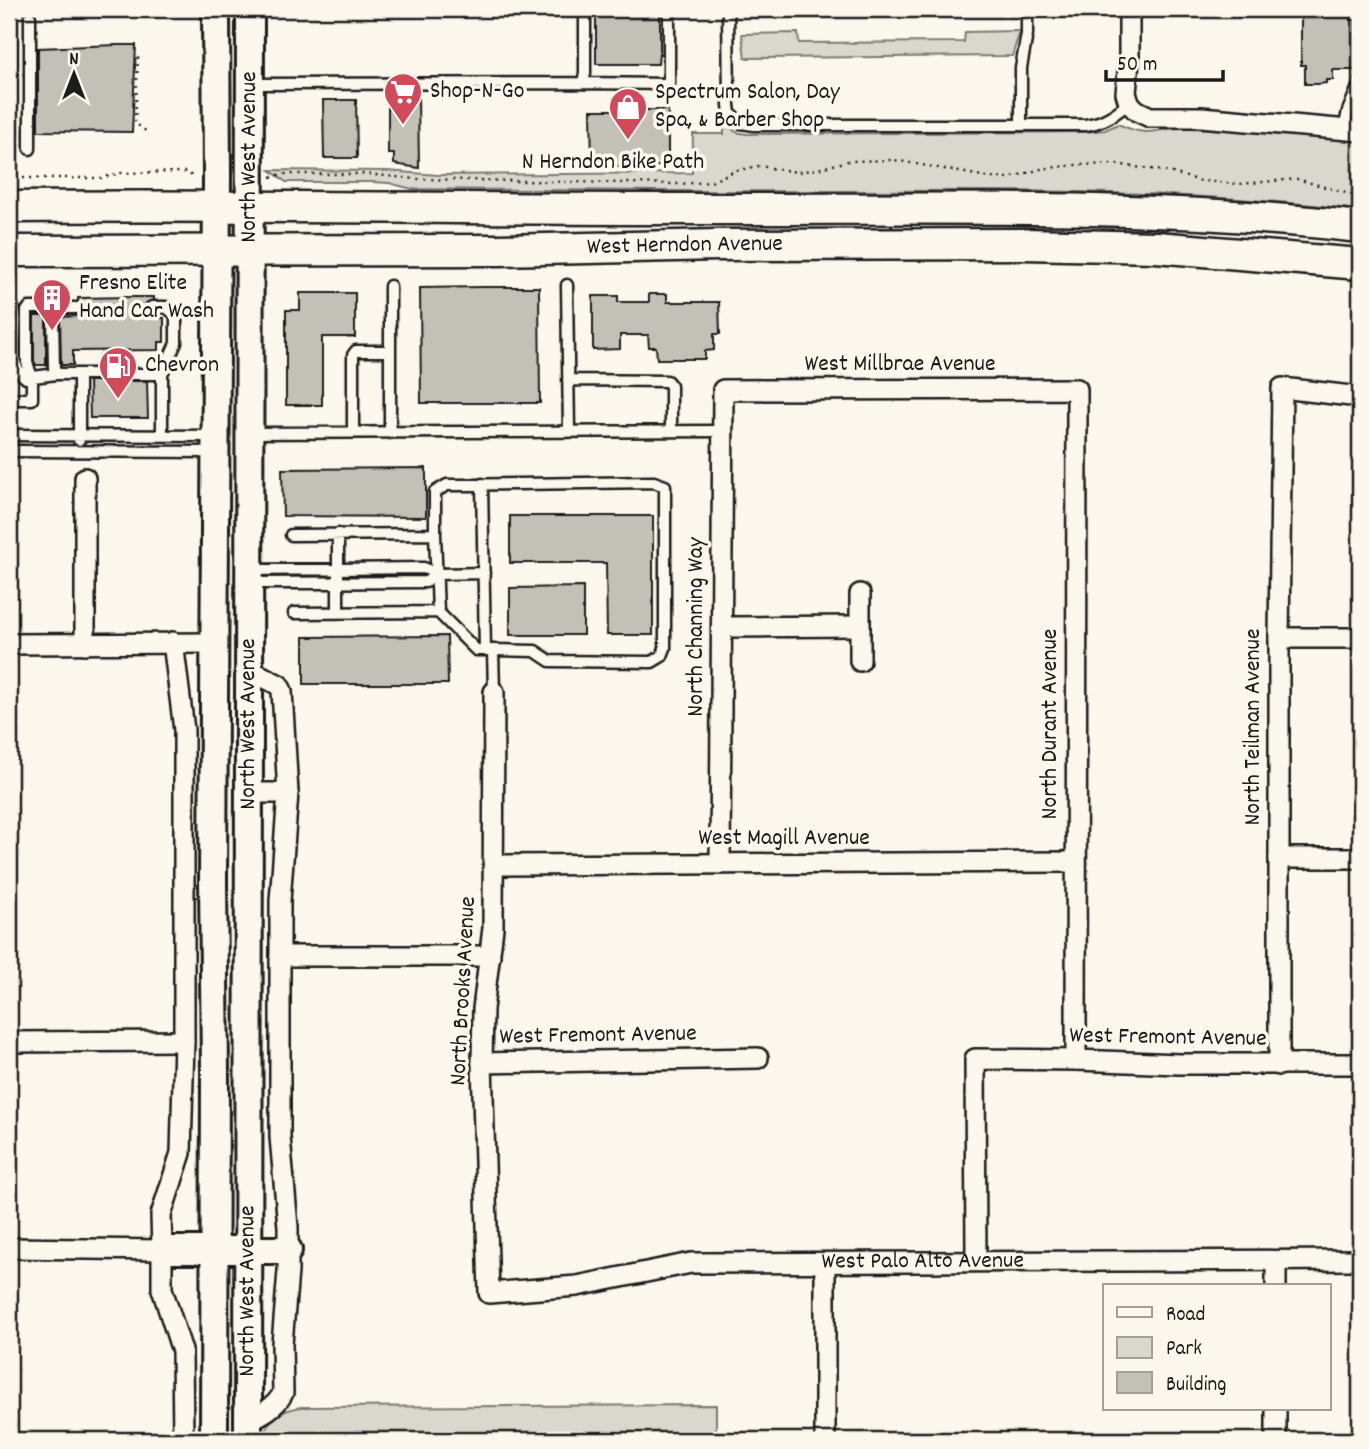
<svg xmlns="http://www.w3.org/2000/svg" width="1369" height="1449" viewBox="0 0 1369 1449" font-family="Dekko,sans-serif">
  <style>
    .green { fill: #dad7ce; stroke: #7b7a75; stroke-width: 2 }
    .building { fill: #c3c0b8; stroke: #1c1c1c; stroke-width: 2 }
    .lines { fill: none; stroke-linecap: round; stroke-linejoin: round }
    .lane-casing { stroke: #1c1c1c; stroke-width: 15 }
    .street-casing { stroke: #1c1c1c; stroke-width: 24 }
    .secondary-casing { stroke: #1c1c1c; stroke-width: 32 }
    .primary-casing { stroke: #1c1c1c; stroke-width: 35 }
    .path { stroke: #1c1c1c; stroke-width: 2.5; stroke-dasharray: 2 5; stroke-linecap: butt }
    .lane { stroke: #fbf7ec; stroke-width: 10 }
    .street { stroke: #fbf7ec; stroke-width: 19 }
    .secondary { stroke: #fbf7ec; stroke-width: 26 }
    .primary { stroke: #fbf7ec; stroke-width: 30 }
    .labels { text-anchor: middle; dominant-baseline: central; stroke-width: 7; stroke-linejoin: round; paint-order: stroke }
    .poi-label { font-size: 24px; fill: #1c1c1c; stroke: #fbf7ec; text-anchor: start }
    .street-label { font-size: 24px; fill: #1c1c1c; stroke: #fbf7ec }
  </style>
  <rect width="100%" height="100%" fill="#fbf7ec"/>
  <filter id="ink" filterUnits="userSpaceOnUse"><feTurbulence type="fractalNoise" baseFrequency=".0143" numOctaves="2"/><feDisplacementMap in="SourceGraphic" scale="14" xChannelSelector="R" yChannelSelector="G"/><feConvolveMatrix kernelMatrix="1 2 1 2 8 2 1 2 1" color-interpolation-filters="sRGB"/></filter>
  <g filter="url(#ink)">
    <path class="green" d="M1020,31l-8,25 -267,2 -3,-24 56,-1 1,10 165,-1 1,-10z
      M724,123l12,9 10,2 339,-2 20,-2 13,-6c35,16 37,3 69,4 58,2 116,8 173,14v68c-183,-21 -366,-20 -551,-19 -132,1 -265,-1 -397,-2l-23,-6 -17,-1h-86l-16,-12 117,1 51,4 254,-2 1,-39h31z
      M716,1405v35h-452c0,-21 18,-30 37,-33z"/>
    <path class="building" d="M610,9h50v45h-1l-1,10h-62v-54z
      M1304,9h46v11h5l1,50h-23v10h-7v3l-8,1h-13v-19h-4v-55z
      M117,45h19l-4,87 -94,-1v-83z
      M388,97h30l1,71 -25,-4v-10h-6z
      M323,100h33l1,58h-33z
      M591,110h77v56l-76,1z
      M484,287h55l1,116h-119l-1,-115z
      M300,293h55v44h-33v68h-36v-95h14z
      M649,294h18v8h52l1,32h-6v16l-9,1v8h-48l-1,-12h-7l-1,-12h-28v14l-27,1v-54h25v6h31z
      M132,297h22v3l-8,3 -1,5 3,5 6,1v4h10v24h-5v8l-86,1v14h-12l-1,-48 18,-1 5,-4 1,-7 -6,-4v-3z
      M34,316h12v49h-10l-2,-4z
      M89,381h58l1,37h-58z
      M426,468v49l-143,-1 -1,-47z
      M510,516h143v119h-46l-1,-72h-96z
      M583,587v48h-73v-47z
      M447,636l1,48h-144v-47z"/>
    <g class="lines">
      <defs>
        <path id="lane" d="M585,9v64l-2,10 86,1v-75
          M728,9l1,96 1,8 11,10 13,2h331c19,-2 30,-11 44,-22
          M30,17v132
          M251,84l332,-1
          M1021,125v-57l6,-34v-25
          M1344,130l4,-19 12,-29
          M9,145l2,-136
          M567,285l2,147
          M9,300c17,22 -9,60 17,78l30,-4h106
          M152,307h14l10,8v28l-14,31v61
          M56,374l-2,-6 -1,-54 5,-6
          M79,374v66
          M568,380l99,1 4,5v45
          M9,399h23v-21l-5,-16v-51l2,-3h48
          M250,433l472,-2
          M353,433v-78l3,-4h34
          M390,433v-147
          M9,435l206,1
          M9,451l206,1
          M482,484l3,166
          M338,534v78
          M435,534l3,78
          M291,535l144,-1v-42l12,-7 207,-3 11,4v162l-3,8 -10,6 -102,-1 -15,-10 -42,-1 1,42
          M249,570l175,-2 13,6 47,-1
          M250,583l176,-1 11,-8
          M294,613l144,-1 38,38h17"/>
        <g id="street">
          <path d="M1129,9v52l-3,32 3,10 8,8 13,6h51l159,14"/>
          <path d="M85,478v166"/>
          <path d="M860,594v67"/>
          <path d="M722,627l138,-1"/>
          <path d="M1279,638h81"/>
          <path d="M173,642l11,88v311l-3,112 -20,62 1,35v39l20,62 1,89"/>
          <path d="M9,644l206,-1"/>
          <path id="s1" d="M494,692l-1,236 -10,81 -1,54 7,230 88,-7 114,-23 669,-3"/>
          <path d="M249,793h39"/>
          <path d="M1279,858h81"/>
          <path d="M720,864l3,-474 354,-1 -1,671"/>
          <path d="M494,865l581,-3"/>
          <path d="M280,956h210"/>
          <path d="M9,1042l175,-1"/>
          <path d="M482,1063l276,-5"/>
          <path d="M1279,1065v-427l3,-250 78,9"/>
          <path d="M9,1248l153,2"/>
          <path d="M976,1261l-1,-202 101,1 103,4h181"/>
          <path d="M1276,1261v25"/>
          <path d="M1276,1409v31"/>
          <path d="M248,1421c14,-7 28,-14 35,-28l-1,-49 6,-73v-44l-8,-90v-236l8,-108 -6,-102 -3,-6 -29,-15"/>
          <path d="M825,1440v-177"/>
        </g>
        <g id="secondary">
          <path d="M162,1250h126"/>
          <path d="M214,1440l1,-370 -2,-189 4,-704 -1,-168"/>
          <path id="s2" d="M248,1440l2,-1431"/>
        </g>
        <g id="primary">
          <path d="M9,207c238,-2 475,2 713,2 213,0 426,-6 638,18"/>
          <path id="s3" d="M9,251l490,-1 220,-5 305,-1 132,3 204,17"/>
        </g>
      </defs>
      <use href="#lane" class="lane-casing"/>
      <use href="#street" class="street-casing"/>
      <use href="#secondary" class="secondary-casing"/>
      <use href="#primary" class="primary-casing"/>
      <path class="path" d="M138,57l-3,66 12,9
        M271,177l11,-3h84l50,5 261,5 34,-2 23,-11 25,-5 38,6 21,-3 30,-8 46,-1 99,18h16l32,-9 34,-4 41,-1 53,8 32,9 38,3 58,-5 63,18
        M9,178h92l20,-5 65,-1 9,6"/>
      <use href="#lane" class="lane"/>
      <use href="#street" class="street"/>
      <use href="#secondary" class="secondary"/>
      <use href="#primary" class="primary"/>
    </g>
  </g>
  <defs>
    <symbol id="supermarket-pin" viewBox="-11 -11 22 30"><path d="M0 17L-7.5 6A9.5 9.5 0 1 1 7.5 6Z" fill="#d1495b" stroke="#fbf7ec"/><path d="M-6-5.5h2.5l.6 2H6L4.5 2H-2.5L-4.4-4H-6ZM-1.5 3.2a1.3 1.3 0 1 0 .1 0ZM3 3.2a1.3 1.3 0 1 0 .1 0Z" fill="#fff"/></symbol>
    <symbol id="shop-pin" viewBox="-11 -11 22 30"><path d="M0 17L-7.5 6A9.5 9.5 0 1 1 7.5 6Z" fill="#d1495b" stroke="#fbf7ec"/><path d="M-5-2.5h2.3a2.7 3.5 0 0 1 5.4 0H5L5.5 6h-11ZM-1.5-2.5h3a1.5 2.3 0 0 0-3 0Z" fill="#fff"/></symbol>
    <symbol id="building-pin" viewBox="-11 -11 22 30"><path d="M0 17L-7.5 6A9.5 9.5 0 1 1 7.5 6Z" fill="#d1495b" stroke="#fbf7ec"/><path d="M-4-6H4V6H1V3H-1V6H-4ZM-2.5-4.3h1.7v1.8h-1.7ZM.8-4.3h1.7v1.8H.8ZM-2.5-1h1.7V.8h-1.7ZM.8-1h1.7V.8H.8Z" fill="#fff"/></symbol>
    <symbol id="fuel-pin" viewBox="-11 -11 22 30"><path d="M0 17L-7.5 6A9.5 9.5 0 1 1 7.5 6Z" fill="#d1495b" stroke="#fbf7ec"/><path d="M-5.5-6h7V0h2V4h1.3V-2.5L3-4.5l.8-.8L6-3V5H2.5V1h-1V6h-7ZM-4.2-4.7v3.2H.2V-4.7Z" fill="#fff"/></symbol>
  </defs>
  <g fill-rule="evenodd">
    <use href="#supermarket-pin" x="381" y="70" width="44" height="60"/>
    <use href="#shop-pin" x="606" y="85" width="44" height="60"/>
    <use href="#building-pin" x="30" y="276" width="44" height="60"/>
    <use href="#fuel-pin" x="96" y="344" width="44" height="60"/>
  </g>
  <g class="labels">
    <g class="poi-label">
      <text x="430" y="92">Shop-N-Go</text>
      <text x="655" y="93">Spectrum Salon, Day<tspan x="655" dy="28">Spa, &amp; Barber Shop</tspan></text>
      <text x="79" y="284">Fresno Elite<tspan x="79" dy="28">Hand Car Wash</tspan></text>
      <text x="145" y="366">Chevron</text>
    </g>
    <g class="street-label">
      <text stroke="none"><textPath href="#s2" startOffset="1283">North West Avenue</textPath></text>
      <text x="613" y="163">N Herndon Bike Path</text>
      <text stroke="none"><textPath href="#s3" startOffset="676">West Herndon Avenue</textPath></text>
      <text x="900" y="365">West Millbrae Avenue</text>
      <text transform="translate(697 627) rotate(-90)">North Channing Way</text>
      <text stroke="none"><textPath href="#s2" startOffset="716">North West Avenue</textPath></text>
      <text transform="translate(1051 724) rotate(-90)">North Durant Avenue</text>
      <text transform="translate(1254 727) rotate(-90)">North Teilman Avenue</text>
      <text x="784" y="839">West Magill Avenue</text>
      <text transform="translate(464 991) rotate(-87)">North Brooks Avenue</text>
      <text transform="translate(598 1036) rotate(-1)">West Fremont Avenue</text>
      <text transform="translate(1168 1038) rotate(1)">West Fremont Avenue</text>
      <text stroke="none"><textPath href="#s1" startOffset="1038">West Palo Alto Avenue</textPath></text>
      <text stroke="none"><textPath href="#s2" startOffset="149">North West Avenue</textPath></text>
    </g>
  </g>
  <rect width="1369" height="1449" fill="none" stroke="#fbf7ec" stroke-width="35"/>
  <rect x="18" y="18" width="1334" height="1414" fill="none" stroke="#1c1c1c" stroke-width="2.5" filter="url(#ink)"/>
  <rect x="1103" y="1284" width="228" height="126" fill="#fbf7ec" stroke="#a29f99" stroke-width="2"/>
  <rect x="1117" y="1307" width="35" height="10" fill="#fbf7ec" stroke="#a29f99" stroke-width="2"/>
  <text x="1166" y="1320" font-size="21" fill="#1c1c1c">Road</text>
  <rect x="1117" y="1337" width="35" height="21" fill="#dad7ce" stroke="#a29f99" stroke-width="2"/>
  <text x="1166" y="1354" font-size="21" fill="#1c1c1c">Park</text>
  <rect x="1117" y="1372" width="35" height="21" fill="#c3c0b8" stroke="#a29f99" stroke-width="2"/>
  <text x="1166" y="1390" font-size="21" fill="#1c1c1c">Building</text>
  <g transform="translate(74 74)" stroke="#fbf7ec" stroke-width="5" paint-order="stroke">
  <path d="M0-5L12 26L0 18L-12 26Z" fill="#1c1c1c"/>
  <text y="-10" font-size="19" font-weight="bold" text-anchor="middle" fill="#1c1c1c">N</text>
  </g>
  <path d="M1106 70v10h117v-10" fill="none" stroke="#1c1c1c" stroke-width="3.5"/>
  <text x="1117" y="70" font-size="21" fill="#1c1c1c" stroke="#fbf7ec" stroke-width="5" paint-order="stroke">50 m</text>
</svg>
